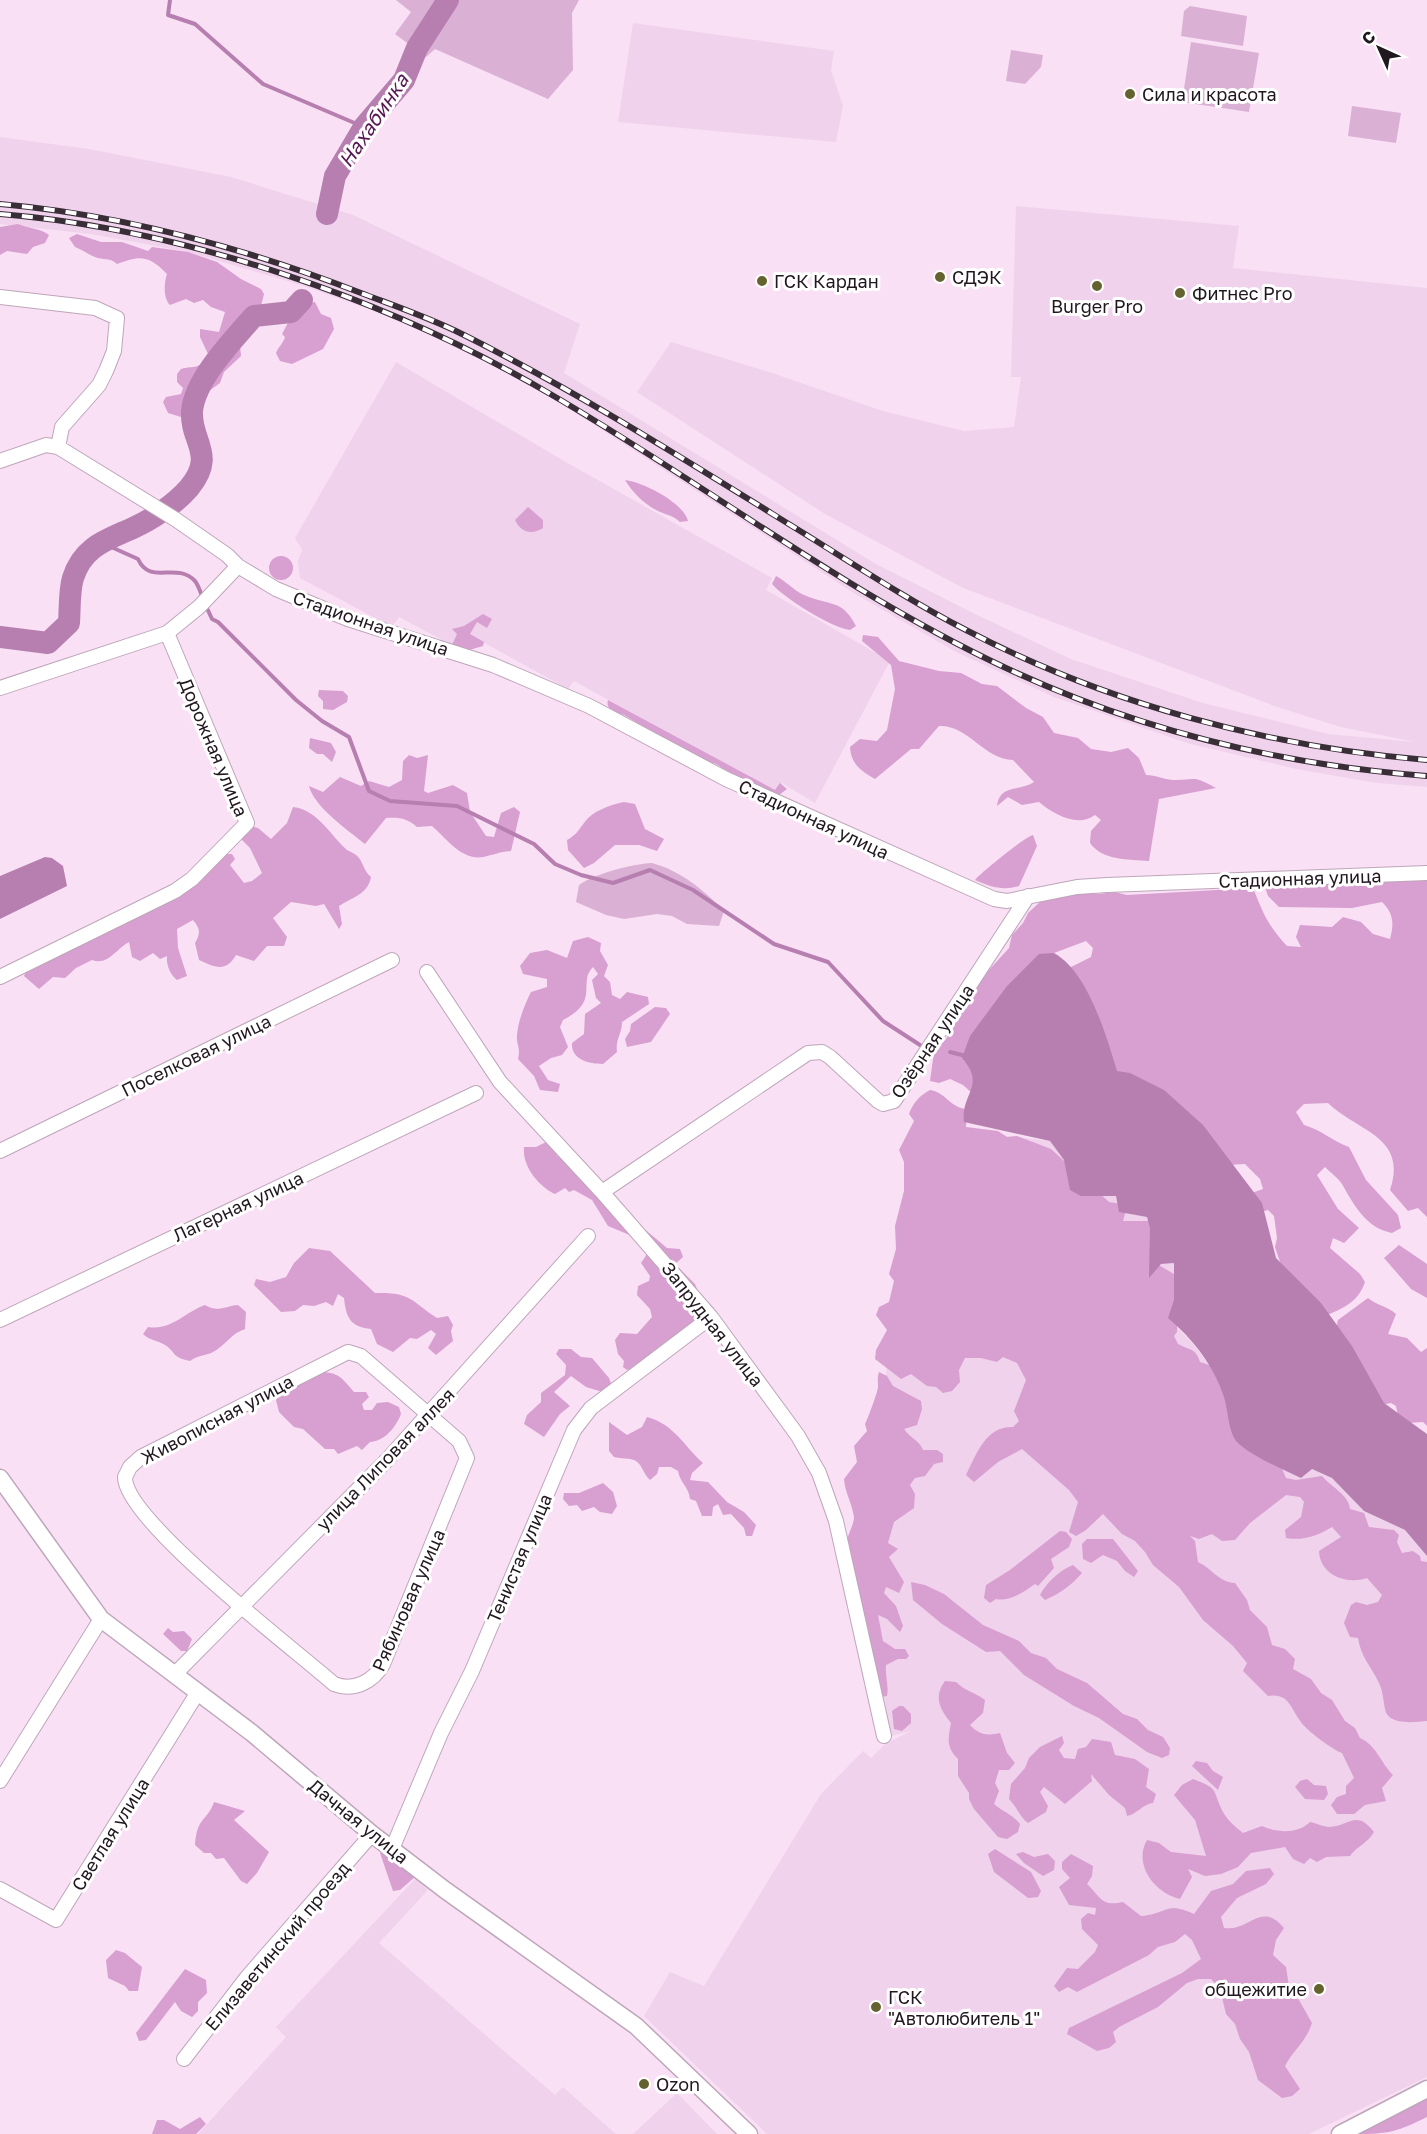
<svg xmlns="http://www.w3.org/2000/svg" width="1427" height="2134" viewBox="0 0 1427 2134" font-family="'Golos Text',sans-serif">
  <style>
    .built { fill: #f0d2ec }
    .green { fill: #dbb0d5 }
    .forest { fill: #d89fd1 }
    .water { fill: #b67fb0 }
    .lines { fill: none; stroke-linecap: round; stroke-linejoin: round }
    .stream { stroke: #b67fb0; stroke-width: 4 }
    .river { stroke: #b67fb0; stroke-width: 22 }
    .minor-casing { stroke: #bea6ba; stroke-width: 16 }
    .tertiary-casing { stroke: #bea6ba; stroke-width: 19 }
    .minor { stroke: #fff; stroke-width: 14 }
    .tertiary { stroke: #fff; stroke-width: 16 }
    .rail-casing { stroke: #392e37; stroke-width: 6 }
    .rail { stroke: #fff; stroke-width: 4; stroke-dasharray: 11; stroke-linecap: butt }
    .poi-dot { fill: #646330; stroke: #fff; stroke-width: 2 }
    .labels { text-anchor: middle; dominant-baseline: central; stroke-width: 6; stroke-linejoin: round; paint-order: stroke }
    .poi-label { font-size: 18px; fill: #20171f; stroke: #fff; text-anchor: start }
    .street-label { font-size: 18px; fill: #20171f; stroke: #fff }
    .water-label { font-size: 20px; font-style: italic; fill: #591654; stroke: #fff }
  </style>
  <rect width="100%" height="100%" fill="#f9e0f5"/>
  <path class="built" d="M633,23l201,28 -3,19 12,36 -7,36 -218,-20z
    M0,137l89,12 142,28 122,38 227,109 -16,49 312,191 101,51 94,44 132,44 125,31 87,8 -74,-15 -64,-20 -314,-119 -138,-74 -188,-122 34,-50 95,29 117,40 81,20 50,-4 7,-50h-10l5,-171 223,20 -6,42 194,20v499l-50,-4 -81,-14 -109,-26 -133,-46 -98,-45 -99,-57 -307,-199 -92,-51 -66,-28 -91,-32 -113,-33 -97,-18 -91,-10z
    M396,362l168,99 208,117 -6,12 124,71 -75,142 -33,-20 -7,8 -201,-110 -6,8 -98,-54 -18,10 -53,-28 -7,10 -92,-49 -2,-17 4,-11 -7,-12z
    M919,1126l131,15 14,19 7,31 45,5 3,16 28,5 3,11v49l11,-13 13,-1 2,18 -8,37 27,28 19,26 98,97 20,9 32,33 41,19 22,26v521l-118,57h-542l-123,-118 26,-44 34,14 117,-192 42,-43 8,7 14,-14 26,-13 -20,5 -28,-146 23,-218z
    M416,1878l12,12 -49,53 176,152 8,-8 53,47h-418l88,-97 -10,-10z
    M677,2093l40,41h-84z"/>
  <path class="green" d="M396,0h39l-4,19 -14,22 24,-22 11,-19h127l-7,13 1,57 -25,29 -113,-50 -9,8 -31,-23 16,-22z
    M1190,6l57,10 -4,30 -62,-10 3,-25z
    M1191,42l68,11 -10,59 -67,-10z
    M1011,50l32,5 -2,12 -16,17 -19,-3z
    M1352,106l49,7 -5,30 -48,-7z
    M652,863c29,8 52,27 72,48l-5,15 -32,-2 -15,-8 -15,-2 -33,5 -18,-4 -30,-13 3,-17c15,-11 53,-21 73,-22z"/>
  <path class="forest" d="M18,224c11,5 22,4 31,11l-4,8 -12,4 -6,7 -20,-3 -7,4v-28z
    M77,234l24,8h21l26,9 4,-4 36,5 29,10 24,17 20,10 3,5 -9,36 -6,1 -9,15 1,10 -17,16 -4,11 -18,13 -21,21 -13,-4 -5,-11 3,-5 15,-3 2,-6 -6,-6v-8l4,-5c14,-4 18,2 27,-15l-8,-17v-8l19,3 6,-20 -14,-5 -8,-7 -9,3 -8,-4 -16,6c-7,-7 -6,-22 -3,-31 -18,-19 -27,-19 -50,-10 -7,-6 -10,-4 -19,-6 -8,-2 -15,-8 -23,-11l-6,-9z
    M315,302l6,12 10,4 3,11 -11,20 -31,15 -12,-3 -4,-8c2,-6 7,-9 9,-16l-3,-3 16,-30z
    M625,480c18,2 59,23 63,41l-8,1c-7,-7 -14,-7 -22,-11 -14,-7 -25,-18 -33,-31z
    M528,507l15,13v8c-11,7 -22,5 -28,-8z
    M269 568a12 12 0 1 1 24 0a12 12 0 1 1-24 0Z
    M776,576c10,5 17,14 28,19 24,11 38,3 52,31l-6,4c-18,-2 -66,-32 -78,-46z
    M483,614l9,5 -5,9 -10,-6 -7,12 14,8 -1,4 -17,5 -24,-8 -1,-3 11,5 5,-11 -5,-5 12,-3z
    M863,635l15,2 21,24 40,10 22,2 21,11 15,2 29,22 17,9 11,16 24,5 13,11 20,3 17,-4 11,10 7,17c9,0 20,5 28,5 24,0 18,-5 42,8l-57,11 -10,62c-21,-2 -46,0 -59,-18l1,-12 10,-11 -6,-5c-17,13 -42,-1 -56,-13l-17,3 -14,-8 -11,9c3,-22 22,-14 37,-24l-21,-22c-30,-1 -44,-35 -74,-34l-20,23h-8l-36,30c-15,-9 -24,-15 -25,-32l10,-8 17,2 10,-11 8,-41 -4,-24 -29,-24z
    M319,690l24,1 5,5 -1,6 -14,8 -10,-1v-8l-5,-5z
    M608,700l167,90 5,-7 7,6 -8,6 -33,-12 -30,-19 -22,-7 -4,-6 -7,-1 -59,-35c-8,-2 -19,-5 -16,-15z
    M310,738l21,5 5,9 -4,10 -9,-8h-6l-8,-6z
    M409,755l8,3 11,-3 -4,36 4,2 25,-8 14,8 3,19 16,24 8,1 7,-24 13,-6 6,5 -9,39c-11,1 -18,4 -28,6 -21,4 -37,-19 -51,-31l-15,1c-10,-9 -18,-10 -31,-9l-21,26c-16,-13 -51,-37 -56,-58l14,6 17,-15 21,9 8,-5 20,6 13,-7 1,-19z
    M624,802l11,2 10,25 19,10 -7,12 -18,-6h-24l-21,18 -10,5 -16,-18 -1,-10c9,-5 11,-9 17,-17 8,-12 26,-18 40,-21z
    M293,807c25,3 37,28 54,43 4,2 9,4 12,8 5,7 5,13 12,19 -3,17 -18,20 -32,29l3,18 -3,5 -15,-25 -8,2 -25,-4 -18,16 14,19 -3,9h-17l-13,15 -18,-6c-10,18 -22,12 -37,5l-4,-17c6,-10 5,-15 -2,-23l-16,9 1,19 9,28 -10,4c-7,-5 -11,-16 -10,-24l-7,3 -7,-6 -13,8 -8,-4 -3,-15c-13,7 -21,24 -37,18l-16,8 -11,10 -12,-1 -14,12 -15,-13 3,-7 100,-50h8l86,-65h11l3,5 -5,6 14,18 8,-2 10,-8 -12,-25 -8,-8v-6l7,-8 9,2 13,11 16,-16z
    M1033,835l4,11 -18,40c-16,5 -28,1 -44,-6 4,-6 51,-44 58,-45z
    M1427,879v338l-9,-9 -10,3 -18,-21c18,-54 -32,-58 -62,-87l-24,1 -8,8 8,13c18,5 28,16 45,22l17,33 32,35 3,13 -9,5c-26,-5 -38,-28 -50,-49 -4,-6 -12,-12 -17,-17l-8,8 21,34 21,19 -15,15 -11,-5 -3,10 30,26 5,8c-7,20 -21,26 -40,34l-41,-42 -9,-27 2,-9 -3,-22 -6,-6 -10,3 -12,-18 17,-6 -3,-10 -15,-15 -17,1 -105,-80 -54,-117 22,-11 2,-9 -7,-7 -32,12 -16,13 -64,129 -11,-10 -13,-6 -11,4 -9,-2 4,-29 12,-13 32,-57 31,-34 3,-13 11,-12 5,-10 12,-11 38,-9 21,1 15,-2 13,3 126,-7c10,25 15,38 34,58l14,1 -5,-10 4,-12 32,2 11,-10 18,5 12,12 17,5c4,-15 4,-25 -8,-37l-30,6 -73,-1 -11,-11 -4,-12z
    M588,937l13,6 -1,8 8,14 -4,11 6,6 2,13 8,4 7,-7 21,5 1,7 -27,18c0,12 -7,18 -5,30l-14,12c-14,0 -32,-4 -31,-21l12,-9 1,-20 16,-11 -5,-5 -4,-18 6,-6 -5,-7c-16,16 8,34 -30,53l-3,7 8,20 -6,8 -11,3 -12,8 9,14 12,4 -2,8 -18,-2 -6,-14 -16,-17c3,-12 -2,-14 -1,-24 1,-14 8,-31 14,-43l16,-5v-8l-24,-5 -3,-8 10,-13 17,-3 20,8 6,-17z
    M655,1007l11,1 4,6 -19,28 -24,5 -2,-8 5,-8 1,-7z
    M930,1090c15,2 19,16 35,19l2,3 -1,15 32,4 9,6 10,-1 34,13 58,53 13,2 4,6 -3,11h28l6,43 22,13 -2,55 -3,4 4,8c11,6 18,4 22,18l12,4 68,98 6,14 10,2 26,-4c9,11 27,19 28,33l14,4 5,14 25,3 5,5 -2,7 5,11 11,-2 7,5 1,5 6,1v159c-12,1 -39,5 -42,-12 -2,-10 -2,-19 -7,-28 -8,-16 -17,-24 -20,-43l-8,-1 -6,-14 7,-18 5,-3 11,3 11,-3 4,-7 -15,-17c-21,7 -47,-3 -48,-27l22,-14 -9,-10c-15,9 -29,14 -46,11l-1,-8 16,-13 3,-15 -4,-5 -14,-2 -36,28 -15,17 -13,1 -10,-7 -13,5 -9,-3 5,5 3,21c15,7 20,20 37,21l12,17 3,10 17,17 5,18 13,4 10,10 -2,10 18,10 10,14 11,7 13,21 10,7 5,10c16,7 21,25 33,37l-11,13 4,13 -21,4 -11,9h-17l-6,-9 6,-8 9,-3v-8l8,-8 -12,-25c-9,-3 -36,-23 -41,-31 -10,-13 -12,-30 -33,-26l-25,-25 4,-8 -14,-17 -30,-26 -24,-33 -26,-22 -8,-13 -10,-11 -13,-7 -19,-20 -17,16 -10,6 -7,-4 9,-30 -9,-12 -47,-41 -24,13 -24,20 -8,-7c11,-22 20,-49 47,-48l6,-6 -5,-10 12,-31 -9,-17 -14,-6 -6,5 -16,-4h-16l-6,12 1,12 -8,9 -9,2 -7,-6 -9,-1 -16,-12 -10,5 -26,-20 1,-9 11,-20 -11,-15 3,-8 10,-5 5,-21 -5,-7 7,-25 -1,-23 9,-35v-29l-5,-12 15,-29 -5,-7c4,-11 10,-18 21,-24z
    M546,1142l7,3 4,11 11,4 59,60 15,7 25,21 13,1 3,8 -8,7 20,20 4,11 15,13 -3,9 -77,51 -7,2 -4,-3 1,-6 -6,-7 -3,-14 5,-7 17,1 15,-17 -2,-8 -13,-14 1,-9 11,-5 1,-5 -9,-13 6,-9 -15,-18 -24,-10 -16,-26 -18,-10 -5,2 -4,-4 -10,6c-17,-8 -33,-28 -31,-47h12z
    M1399,1245l28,19v34l-16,-9 -27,-31z
    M309,1248l21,3 45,42c36,-1 35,7 62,25l11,-2 5,9 -2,6 2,10 -17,14 -8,-7 8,-14 -5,-4 -14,9 -7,-1 -17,14 -16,-8 -6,-15c-21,-2 -25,-12 -27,-31l-6,-4 -5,12 -7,-4 -12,4 -11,-1 -8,6 -14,1 -27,-27 2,-6 14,3 16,-5 8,-14z
    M1368,1298c10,8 19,8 28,16l-8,20 19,4 14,14 6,-4v78l-4,-4 -14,1 -11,-7 -2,-10 -5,-3 -10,2 -46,-73 3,-12z
    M205,1305c13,8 20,1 33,0l8,7 -1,17c-15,5 -20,17 -32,23 -7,4 -13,2 -23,9 -19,-4 -12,-7 -25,-16 -7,-5 -15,-4 -22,-11l5,-7c23,4 37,-15 57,-22z
    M559,1349h12l10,8 11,1 17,20 3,8 -6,7 -20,-6 -15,-11 -17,16 16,14 -10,8 -16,23 -20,-13 3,-9 14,-13v-9l24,-18 1,-10 -10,-11z
    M319,1372c20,0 23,6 35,20h12l3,5 -7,7 2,6h8l5,-7 11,-1 11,5 2,7c-5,13 -16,27 -31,28l-8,8 -5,-4 -19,8 -4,-5h-9l-22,-20 -9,-2 -15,-15 -3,-12c9,-14 19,-21 36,-21z
    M879,1372l8,4 6,10 28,15 1,8 -5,16 -13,4c6,9 15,11 19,21h14l6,4v8l-9,2 -9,12 -10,2 -5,7 5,9 -1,14 -20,14 -6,21 10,6 -9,8 15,25 -5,11 -13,-6 -2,6 12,13 7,20 -3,6 -13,-13 -9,-4 5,26 12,8h10l4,7 -3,3h-8l-12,6c-1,11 3,21 1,31l-7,1 -34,-152c1,-10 8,-20 8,-28 -2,-14 -9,-24 -10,-38l13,-17 -3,-16 13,-15 -2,-7c2,-3 13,-33 13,-37 0,-5 -1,-9 1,-15z
    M647,1417c27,7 37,29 56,46l-11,10 -2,7 18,2 19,20 17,10 12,13 -4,11h-6l-2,-8 -13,-14 -8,1 -5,-11 -5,3 -1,9h-10l-6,-15 -6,-2c-1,-12 -10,-16 -12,-28l-7,-4h-12l-2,7 -7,6c-7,-6 -8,-17 -16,-20 -4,-2 -14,-1 -20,-3l-5,-6v-29l18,13 15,-8z
    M603,1483l10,9 4,14 -5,8 -12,-2 -6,-5 -12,4 -5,-6 -8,1 -6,-7 1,-6h15z
    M1060,1531l6,1 6,7 -3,8 -18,12 3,9 -16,18 -3,-2c-11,8 -26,18 -39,15l-6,4 -6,-5 2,-13 24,-15z
    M1087,1539h26l25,32 -4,6 -9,-6 -8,-10 -14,-6 -12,8 -8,-4 -1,-15z
    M1073,1565l9,8c-10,12 -23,21 -37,27l-5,-5c6,-12 20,-25 33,-30z
    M911,1582l14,3 19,9 39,31 36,16 12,12 15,5 11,11 30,14 36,31 14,5 11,11 15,7 7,11 -1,7 -7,3 -15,-6 -48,-34 -25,-12 -50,-31 -24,-24 -14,1 -44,-28 -29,-24z
    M168,1628l5,4 11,-1 8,8 -5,12h-6l-18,-17z
    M945,1681l11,1c9,9 20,11 29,18l-2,13 -13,12c10,10 16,11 30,8l7,20 8,10 -6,7h-10l-4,13 4,8 -5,13c9,8 18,10 26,20l-2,8 -11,7 -9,-2 -24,-28 -5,-10v-6l-11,-17v-17c-12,-12 -10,-20 -7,-36 -11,-14 -18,-26 -6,-42z
    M899,1706h4l8,8v9l-9,8 -8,-2 -2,-18z
    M1062,1736l2,7 -5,7 5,8 11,1 3,-10 8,-2 6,-8 19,3 4,13 20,4 14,10 -3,18 10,7 -3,9c-10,1 -16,11 -26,13l-2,-8 -16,-13 -18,-21 1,7 -27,23 -21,-17 -4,5 8,14 -2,6 -18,11c-8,-6 -11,-16 -19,-24l2,-15 14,-16 4,-10 11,-11z
    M1196,1761l11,2 6,8 10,6 -5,13 -26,-24z
    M1193,1779c25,10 19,8 28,29 4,10 14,19 22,25l19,-7c15,7 36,8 48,-4 6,1 14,5 19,5 21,-1 27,-18 45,5 -6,11 -17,14 -24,24l-24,1 -9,5 -7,-4 -6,6 -11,-5 -8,-12 -34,6 -13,14 -17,7 -16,2 -17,-7 4,8 -12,22c-26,-6 -47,-35 -33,-59l12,3 12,9 35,4 -11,-36 -21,-25 8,-10z
    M1307,1779l7,6 12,1 2,8 -4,6 -19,-1 -10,-12 5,-6z
    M214,1802l31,9 -11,9 35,32 -12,21 -10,11 -6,-3 -17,-23 -8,1 -5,-6h-7l-9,-8c2,-29 12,-23 19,-43z
    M995,1849l36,23 10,19 -3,6 -10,1 -34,-26 -6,-18z
    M385,1850l31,26 -16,14 -7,1 -13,-38z
    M1023,1852l11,5 14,-3 7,7 -1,9 -11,6 -19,-13 -8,-9z
    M1071,1854l22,12 -1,10 -5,8c14,13 14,23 36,18l18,14c27,-2 24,-15 53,-2l17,-23 22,-7 13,-13 24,-3 4,6 -8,10 -29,14 -16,19 3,11c25,4 37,-28 60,0l-8,12 -3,15 13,12 4,26 9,7 13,23c-6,19 -18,26 -27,43l15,23 -8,7 -10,2 -24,-18 -9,-28 -9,-13 -5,-15 -9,-10 -6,-25 -9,-10h-13l-11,4 -29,24 -39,20 -6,5 3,10 -7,6 -12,3 -30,-17 2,-6 113,-55 19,-14 -9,-19 -7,-6 -10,8 -17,5 -9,8 -72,37 -9,-5 -9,5 -5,-6 13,-18 11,1 17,-17 3,-7 -16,-16 -1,-10 7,-6 7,2 1,-7 -27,-3 -10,-18 11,-9 -8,-9v-7z
    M116,1950l9,3 17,14 -4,24h-9l-4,-5 -17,-8 -2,-18z
    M185,1969l21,11 1,13 -9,9v9l-6,6 -11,-6 -6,-9 -29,38 -7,1 -3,-8z
    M1427,2096v21c-34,17 -41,17 -79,17l17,-3 20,-16z
    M200,2117l6,7 -10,10h-44l5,-14h7l16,9z"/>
  <path class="water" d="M435,0h17l-29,46 -6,-5 14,-22z
    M45,857l7,1 11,8 4,20 -67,33v-43z
    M1054,953c34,19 52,82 63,118l13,2 34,17 39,35 59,78 14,55 45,45 31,43 32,57 43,31v122l-22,-26 -41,-19 -32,-33 -20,-9 -11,9c-15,-7 -59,-26 -67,-40 -6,-12 -6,-28 -10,-41 -10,-31 -31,-58 -56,-79l6,-18v-37l-13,1 -12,14 1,-50 -3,-11 -28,-5 -3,-16h-35l-11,-6 -6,-30 -14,-19 -86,-19c-4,-28 23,-36 -2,-64l8,-22 37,-50 32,-32z"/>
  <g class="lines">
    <path class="stream" d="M170,0l-2,15 27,9 68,60 101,43
      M100,542l38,17c12,27 38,2 57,22 4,5 6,13 8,18
      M206,606l6,13 6,3 78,78 26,21 27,16 20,54 21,10 67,5 77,38 21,20 26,11 32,8 37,-13 43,20 81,54 54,18 55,59 37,24
      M950,1052l16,4"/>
    <path class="river" d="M327,214l8,-38 29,-49 40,-47 13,-32 31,-48
      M0,637l48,6 21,-20c1,-14 0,-32 4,-45 10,-32 34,-38 60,-50 20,-9 42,-24 56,-40 28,-34 1,-46 3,-77 3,-32 41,-71 62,-95l37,-4 11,-12"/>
    <defs>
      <path id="minor" d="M0,297l95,11 22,10 -3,33 -8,20 -7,14 -37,42 -4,20
        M0,461l46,-16 12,2 117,72 52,36 11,11 38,23 72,30 145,46 96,41 137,73 268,120 13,2 70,-14 30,-2 320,-12
        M0,688l167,-55 32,-26 39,-41
        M427,972l73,110 102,110 109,125 87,119 21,37 17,48 48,215
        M0,977l175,-86 17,-12 55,-56 -80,-190
        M0,1151l392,-191
        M602,1192l206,-139 14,-1 8,5 48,44 5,3 11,-3 134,-205
        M0,1320l476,-227
        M348,1352l13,4 98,85 8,17 -84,206c-9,17 -29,28 -49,20 -37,-33 -210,-164 -209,-207l5,-10 11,-10z
        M174,1675l212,-214 202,-225
        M0,1781l101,-162
        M392,1849l49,-116 31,-62 102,-241 17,-22 120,-91
        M0,1889l56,31 142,-228
        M184,2059l64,-83 124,-142"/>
      <path id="tertiary" d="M0,1478l101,141 151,114 120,101 73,56 191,136 113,108
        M1340,2134l87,-45"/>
    </defs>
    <use href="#minor" class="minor-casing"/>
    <use href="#tertiary" class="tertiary-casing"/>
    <use href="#minor" class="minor"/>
    <use href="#tertiary" class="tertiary"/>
    <defs>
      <path id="rail" d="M0,204c124,11 245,44 361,89 34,13 69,25 101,41 114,57 222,125 330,192 57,35 114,73 174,104 141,74 303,117 461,130
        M0,214c186,15 392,87 552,181 153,89 294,198 454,273 132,62 276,97 421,108"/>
    </defs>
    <use href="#rail" class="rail-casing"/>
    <use href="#rail" class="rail"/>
  </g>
  <g class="poi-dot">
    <circle cx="1130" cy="94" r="6"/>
    <circle cx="940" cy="277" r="6"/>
    <circle cx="762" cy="281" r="6"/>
    <circle cx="1097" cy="286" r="6"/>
    <circle cx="1180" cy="293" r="6"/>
    <circle cx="1319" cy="1989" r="6"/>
    <circle cx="876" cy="2007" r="6"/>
    <circle cx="644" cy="2084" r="6"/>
  </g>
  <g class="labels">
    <g class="poi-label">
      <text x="1142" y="94">Сила и красота</text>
      <text x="952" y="277">СДЭК</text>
      <text x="774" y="281">ГСК Кардан</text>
      <text x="1192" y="293">Фитнес Pro</text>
      <text x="1097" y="306" text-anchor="middle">Burger Pro</text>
      <text x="1307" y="1989" text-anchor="end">общежитие</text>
      <text x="888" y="1997">ГСК<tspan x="888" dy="21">"Автолюбитель 1"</tspan></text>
      <text x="656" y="2084">Ozon</text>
    </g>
    <g class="street-label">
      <text transform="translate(371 623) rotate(19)">Стадионная улица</text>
      <text transform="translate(214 747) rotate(67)">Дорожная улица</text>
      <text transform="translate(814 819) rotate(25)">Стадионная улица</text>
      <text transform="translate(1300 878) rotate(-2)">Стадионная улица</text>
      <text transform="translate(932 1041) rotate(-56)">Озёрная улица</text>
      <text transform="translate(196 1055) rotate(-26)">Поселковая улица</text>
      <text transform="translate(238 1206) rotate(-25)">Лагерная улица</text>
      <text transform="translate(713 1324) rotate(52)">Запрудная улица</text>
      <text transform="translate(217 1419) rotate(-28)">Живописная улица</text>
      <text transform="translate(385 1459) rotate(-46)">улица Липовая аллея</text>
      <text transform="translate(519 1558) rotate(-67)">Тенистая улица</text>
      <text transform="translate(408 1600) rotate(-66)">Рябиновая улица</text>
      <text transform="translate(359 1821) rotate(39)">Дачная улица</text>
      <text transform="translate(110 1834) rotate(-58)">Светлая улица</text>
      <text transform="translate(277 1946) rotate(-50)">Елизаветинский проезд</text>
    </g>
    <g class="water-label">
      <text transform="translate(373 120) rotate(-56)">Нахабинка</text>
    </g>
  </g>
  <g transform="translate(1379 48) rotate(315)" stroke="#ffffff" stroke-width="4.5" paint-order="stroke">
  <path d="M0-4.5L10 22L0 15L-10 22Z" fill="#20171f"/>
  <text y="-9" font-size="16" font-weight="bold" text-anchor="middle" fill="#20171f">С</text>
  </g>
</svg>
